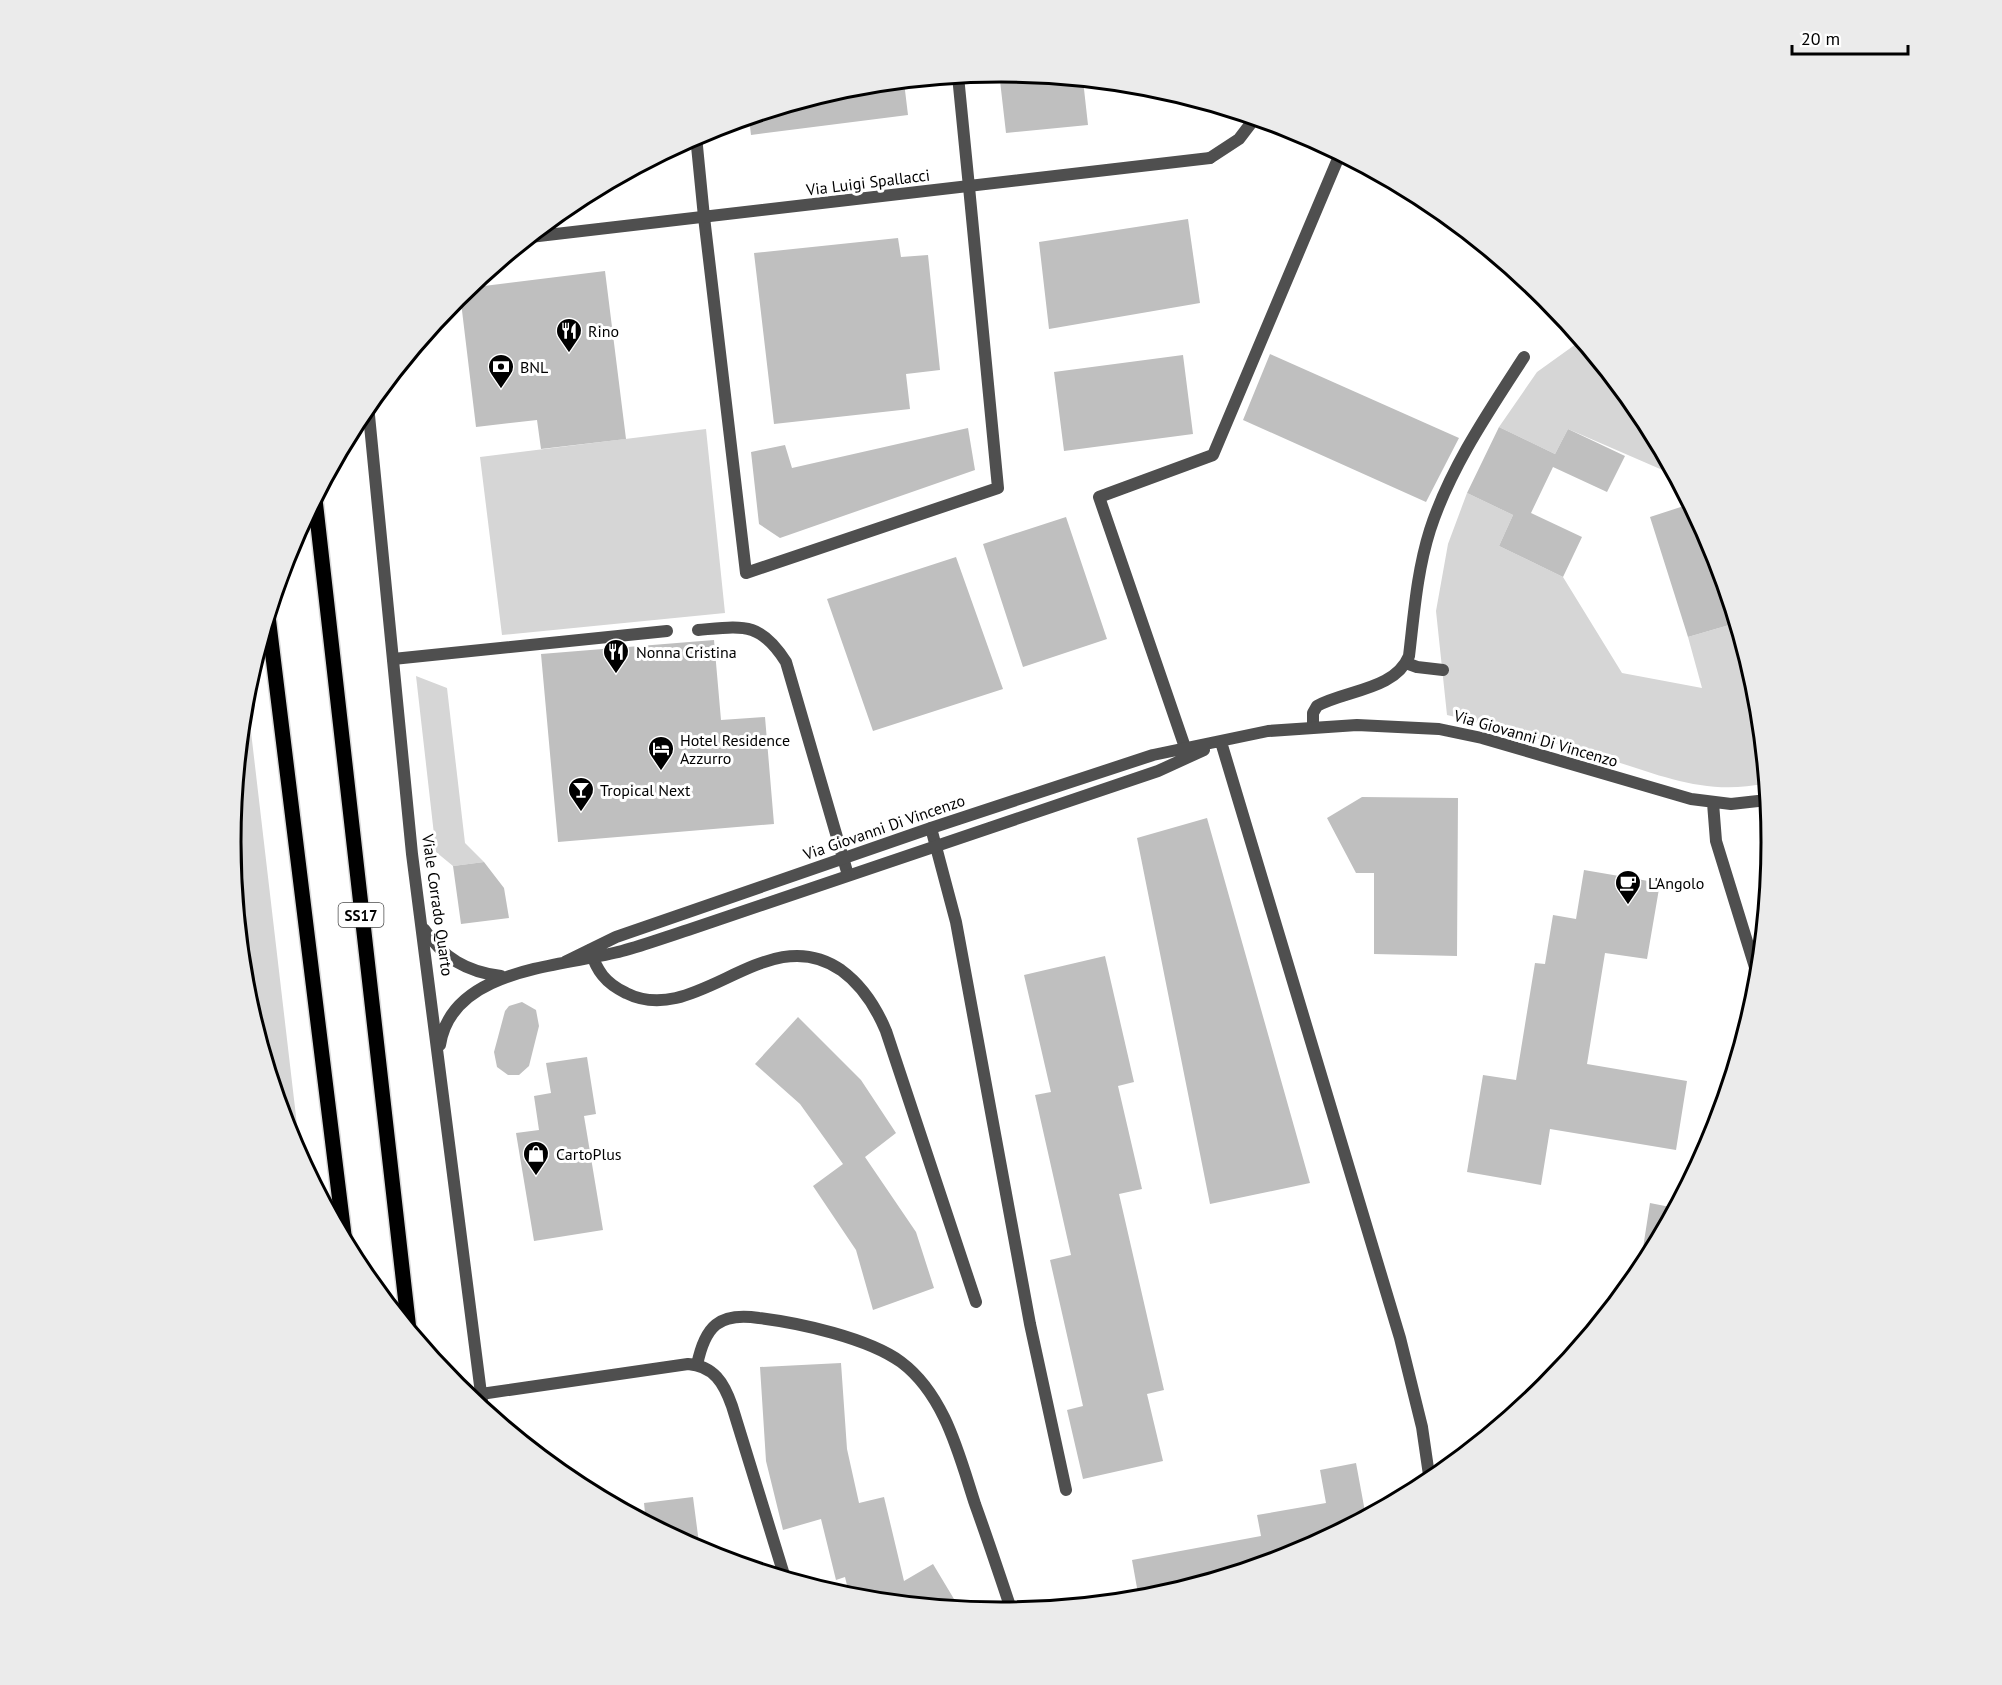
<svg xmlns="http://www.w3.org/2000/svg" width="2002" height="1685" viewBox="0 0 2002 1685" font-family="'PT Sans',sans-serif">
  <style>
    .green { fill: #d6d6d6 }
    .building { fill: #bfbfbf }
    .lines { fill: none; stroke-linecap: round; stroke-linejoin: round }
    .primary-casing { stroke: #dbdbdb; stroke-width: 18 }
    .service { stroke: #4f4f4f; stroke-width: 12 }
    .minor { stroke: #4f4f4f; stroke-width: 12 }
    .primary { stroke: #000; stroke-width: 15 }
    .labels { text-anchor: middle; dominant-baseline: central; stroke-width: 6; stroke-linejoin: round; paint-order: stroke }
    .shield { fill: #fff; stroke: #4c4c4c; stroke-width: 1.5 }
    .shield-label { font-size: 15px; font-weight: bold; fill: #000 }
    .street-label { font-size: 16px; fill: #000; stroke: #fff }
    .poi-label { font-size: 16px; fill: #000; stroke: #fff; text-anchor: start }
    .rim { fill: none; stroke: #000; stroke-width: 3 }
  </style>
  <rect width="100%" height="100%" fill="#fff"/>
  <path class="green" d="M1583,343l59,72 32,60 -106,-46 -13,25 -56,-27 38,-55 39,-28z
    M706,429l19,184 -223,22 -22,-178z
    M1467,493l46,22 -14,31 64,31 59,96 80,15 -14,-51 48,-14 21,70 9,90c-60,14 -108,-9 -165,-26 -51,-15 -102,-30 -154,-42l-11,-104 12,-67z
    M416,676l31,12 18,155 19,19 -31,4 -17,-14z
    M246,689l55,470 -12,-22 -44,-145 -14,-150z"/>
  <path class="building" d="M999,72l84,8 5,45 -82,8z
    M904,82l4,33 -157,20 -2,-17 102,-31z
    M585,196l1,11 -23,3 10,-8z
    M1188,219l12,84 -151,26 -10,-87z
    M898,238l3,19 27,-2 12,115 -34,4 4,35 -136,15 -20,-171z
    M605,271l21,168 -85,10 -4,-29 -61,7 -16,-133 8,-6z
    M1270,354l189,84 -33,64 -183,-82z
    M1183,355l10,79 -129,17 -10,-79z
    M1499,427l56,27 13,-25 57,27 -18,36 -54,-25 -22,46 51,24 -19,40 -64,-31 14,-31 -46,-22z
    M968,428l7,42 -195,68 -21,-14 -8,-72 34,-7 7,23z
    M1690,504l23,44 23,75 -48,14 -38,-120z
    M1066,517l41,122 -84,28 -40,-123z
    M956,557l47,132 -130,42 -46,-132z
    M714,640l7,80 44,-3 9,107 -216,18 -17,-188z
    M1362,797l96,1 -1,158 -83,-2v-81h-18l-29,-55z
    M1207,818l103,365 -100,21 -73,-366z
    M484,862l20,26 5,30 -48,6 -8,-58z
    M1584,870l76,13 -13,76 -42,-6 -18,111 100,17 -11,69 -126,-21 -9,56 -74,-13 16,-97 33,5 19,-117 10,1 8,-49 23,4z
    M1105,956l29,126 -16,4 24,103 -23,5 45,196 -17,4 16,67 -80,18 -16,-69 16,-4 -33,-146 21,-5 -36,-160 16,-3 -27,-117z
    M522,1002l14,8 3,16 -10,40 -10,9h-11l-11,-8 -3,-15 11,-41 4,-5z
    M798,1017l63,63 35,53 -31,24 51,75 18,56 -61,22 -17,-60 -43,-64 30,-22 -43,-60 -45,-40z
    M587,1057l9,57 -12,2 19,114 -69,11 -18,-108 23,-3 -5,-34 17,-3 -5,-30z
    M1650,1203l25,5 -36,66z
    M841,1363l6,86 12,54 25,-6 20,84 29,-17 27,45 -110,-11 -5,-21 -9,3 -15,-61 -38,11 -17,-69 -6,-94z
    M1356,1463l10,54 -70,37 -145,44 -12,1 -7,-39 129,-24 -4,-21 69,-12 -6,-33z
    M693,1497l7,54 -54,-29 -2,-19z"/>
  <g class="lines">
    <defs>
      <path id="primary" d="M315,499l94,831
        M268,616l77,627"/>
    </defs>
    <use href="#primary" class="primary-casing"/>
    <path class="service" d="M1210,158l29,-19 16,-21
      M704,217l42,356 252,-85 -29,-301
      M698,630c45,-4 62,-9 88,32l62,213
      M393,659l274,-28
      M1406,663l11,4 26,3
      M1313,727v-14l4,-7c29,-16 78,-16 92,-50 5,-42 8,-85 21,-126 20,-62 59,-119 94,-173
      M1188,756l-89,-259 114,-42 127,-301
      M931,828l25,94 74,402 36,166
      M590,950c7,21 15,33 36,43 71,36 140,-75 215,-23 22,16 35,37 45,61l90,271
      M697,1365c8,-39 22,-53 62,-47 41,5 109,20 142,44 44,33 58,93 74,142 13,36 25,72 37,108
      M481,1394l207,-30c26,2 36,19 44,42l53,172"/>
    <path class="minor" d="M958,76l11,111
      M696,136l8,81
      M530,237l680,-79
      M368,405l44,449 71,555
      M1221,742l179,596 22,89 8,55
      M1713,803l3,38 42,136
      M424,929c19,29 43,43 77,47
      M565,962l51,-25 315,-109 222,-73 115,-24 89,-6 82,4 43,9 209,61 40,5 36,-4
      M440,1045c12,-78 123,-78 182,-94 22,-6 44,-14 66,-21l470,-159 46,-21"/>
    <use href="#primary" class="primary"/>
  </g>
  <defs>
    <symbol id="restaurant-pin" viewBox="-11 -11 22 30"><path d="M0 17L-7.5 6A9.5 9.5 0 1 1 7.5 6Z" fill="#000" stroke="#fff"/><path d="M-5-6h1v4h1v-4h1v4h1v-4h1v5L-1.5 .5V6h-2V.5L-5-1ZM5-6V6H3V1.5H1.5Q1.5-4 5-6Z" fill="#fff"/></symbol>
    <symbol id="bank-pin" viewBox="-11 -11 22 30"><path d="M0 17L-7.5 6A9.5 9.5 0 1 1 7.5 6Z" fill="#000" stroke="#fff"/><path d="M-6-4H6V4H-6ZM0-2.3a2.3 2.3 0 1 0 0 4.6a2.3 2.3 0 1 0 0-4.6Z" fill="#fff"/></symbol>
    <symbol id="hotel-pin" viewBox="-11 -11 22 30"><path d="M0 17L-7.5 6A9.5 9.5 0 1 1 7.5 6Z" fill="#000" stroke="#fff"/><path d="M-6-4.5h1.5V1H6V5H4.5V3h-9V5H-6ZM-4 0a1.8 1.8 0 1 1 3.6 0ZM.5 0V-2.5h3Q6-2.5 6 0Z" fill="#fff"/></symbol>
    <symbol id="bar-pin" viewBox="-11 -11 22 30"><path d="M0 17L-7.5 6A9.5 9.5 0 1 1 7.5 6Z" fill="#000" stroke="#fff"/><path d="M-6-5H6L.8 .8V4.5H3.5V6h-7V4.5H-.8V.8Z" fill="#fff"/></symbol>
    <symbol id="cafe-pin" viewBox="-11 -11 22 30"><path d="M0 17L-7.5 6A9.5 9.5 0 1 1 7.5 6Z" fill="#000" stroke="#fff"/><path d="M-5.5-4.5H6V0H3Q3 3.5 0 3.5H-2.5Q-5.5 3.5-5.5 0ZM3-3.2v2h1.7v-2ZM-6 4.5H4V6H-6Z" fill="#fff"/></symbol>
    <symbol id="shop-pin" viewBox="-11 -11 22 30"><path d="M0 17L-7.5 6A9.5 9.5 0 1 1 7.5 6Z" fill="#000" stroke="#fff"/><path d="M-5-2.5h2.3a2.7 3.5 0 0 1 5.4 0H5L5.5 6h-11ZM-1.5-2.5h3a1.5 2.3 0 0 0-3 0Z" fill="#fff"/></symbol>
  </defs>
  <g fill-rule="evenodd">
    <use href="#restaurant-pin" x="554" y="316" width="30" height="40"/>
    <use href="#bank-pin" x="486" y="352" width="30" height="40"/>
    <use href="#restaurant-pin" x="601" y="637" width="30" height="40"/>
    <use href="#hotel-pin" x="646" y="734" width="30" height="40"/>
    <use href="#bar-pin" x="566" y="775" width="30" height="40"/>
    <use href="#cafe-pin" x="1613" y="868" width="30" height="40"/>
    <use href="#shop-pin" x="521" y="1139" width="30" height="40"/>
  </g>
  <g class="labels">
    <rect class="shield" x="338.5" y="903" width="45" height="24" rx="4.5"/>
    <g class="shield-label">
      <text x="361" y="915">SS17</text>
    </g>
    <g class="street-label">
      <text transform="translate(868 182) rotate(-7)">Via Luigi Spallacci</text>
      <text transform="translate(1536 738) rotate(16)">Via Giovanni Di Vincenzo</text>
      <text transform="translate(884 827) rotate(-19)">Via Giovanni Di Vincenzo</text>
      <text transform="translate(438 905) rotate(82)">Viale Corrado Quarto</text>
    </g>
    <g class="poi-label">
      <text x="588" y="331">Rino</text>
      <text x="520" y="367">BNL</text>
      <text x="636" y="652">Nonna Cristina</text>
      <text x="680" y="740">Hotel Residence<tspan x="680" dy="18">Azzurro</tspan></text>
      <text x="600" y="790">Tropical Next</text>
      <text x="1648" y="883">L'Angolo</text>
      <text x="556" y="1154">CartoPlus</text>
    </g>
  </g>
  <path d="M0 0H2002V1685H0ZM241 842a760 760 0 1 1 1520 0a760 760 0 1 1-1520 0Z" fill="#ebebeb" fill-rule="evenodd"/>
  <path class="rim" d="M241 842a760 760 0 1 1 1520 0a760 760 0 1 1-1520 0Z"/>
  <path d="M1792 45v9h116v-9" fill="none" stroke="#000000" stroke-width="3"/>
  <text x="1801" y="45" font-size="18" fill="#000000" stroke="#ffffff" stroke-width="4.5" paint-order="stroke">20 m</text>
</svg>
